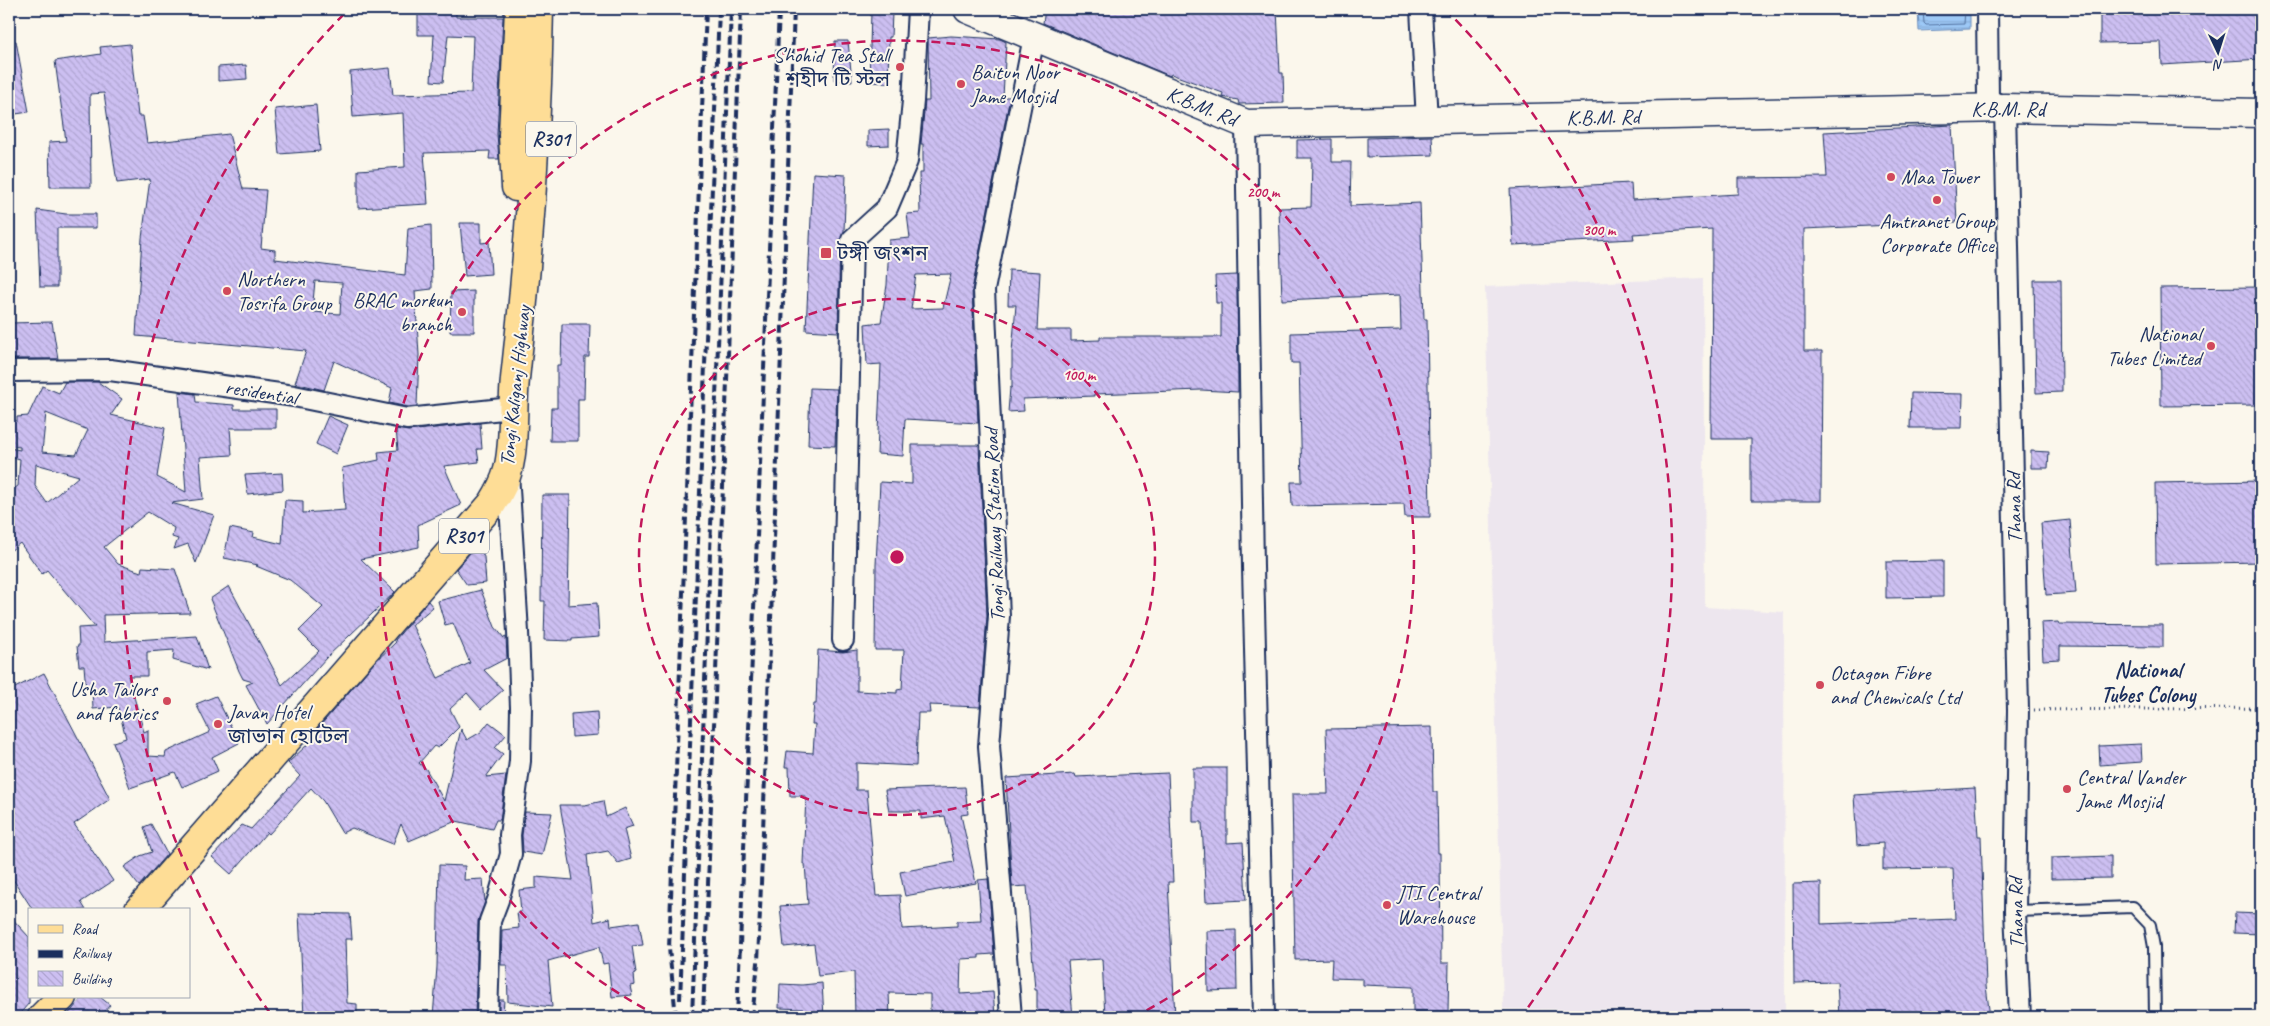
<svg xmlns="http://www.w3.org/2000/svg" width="2270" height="1026" viewBox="0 0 2270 1026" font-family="Caveat,'Noto Sans Bengali',sans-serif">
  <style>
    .built { fill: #ede6ee }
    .water { fill: url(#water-rules); stroke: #698bba }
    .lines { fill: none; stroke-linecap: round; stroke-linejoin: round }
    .shore { stroke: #4f6d9b; stroke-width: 1 }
    .building { fill: url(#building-back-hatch); stroke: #1b2f5e; fill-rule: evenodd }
    .lane-casing { stroke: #1b2f5e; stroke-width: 14 }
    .street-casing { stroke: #1b2f5e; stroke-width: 24 }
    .secondary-casing { stroke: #1b2f5e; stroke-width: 31 }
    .primary-casing { stroke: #1b2f5e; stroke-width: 31 }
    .path { stroke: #1b2f5e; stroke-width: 3; stroke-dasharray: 1 4; stroke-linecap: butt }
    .lane { stroke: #fbf7ec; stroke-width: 10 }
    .street { stroke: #fbf7ec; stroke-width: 20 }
    .secondary { stroke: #fbf7ec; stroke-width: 28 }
    .primary { stroke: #fedd96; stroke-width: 28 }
    .rail { stroke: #1b2f5e; stroke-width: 4; stroke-dasharray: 8 4; stroke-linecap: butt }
    .ring { fill: none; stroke: #c2185b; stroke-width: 2.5; stroke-dasharray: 9 6 }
    .poi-dot { fill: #d1495b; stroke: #fbf7ec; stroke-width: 2 }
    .labels { text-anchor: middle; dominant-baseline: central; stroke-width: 4; stroke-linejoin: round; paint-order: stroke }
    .shield { fill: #fbf7ec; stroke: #5e6b89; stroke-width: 1 }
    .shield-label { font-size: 20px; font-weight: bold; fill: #1b2f5e }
    .poi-label { font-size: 21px; fill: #1b2f5e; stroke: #fbf7ec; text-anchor: start }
    .street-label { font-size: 21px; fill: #1b2f5e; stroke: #fbf7ec }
    .neighbourhood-label { font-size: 22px; font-weight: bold; fill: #1b2f5e; stroke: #fbf7ec }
    .centre { fill: #c2185b; stroke: #fbf7ec; stroke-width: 2.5 }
    .ring-label { font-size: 15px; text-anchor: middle; font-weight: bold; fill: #c2185b; stroke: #fbf7ec; stroke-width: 4; stroke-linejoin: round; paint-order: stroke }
  </style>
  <defs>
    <pattern id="water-rules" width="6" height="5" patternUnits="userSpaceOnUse" patternTransform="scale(1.25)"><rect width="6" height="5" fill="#9dc9f7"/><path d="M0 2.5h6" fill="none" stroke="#87add6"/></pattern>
    <pattern id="building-back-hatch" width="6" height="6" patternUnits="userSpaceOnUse" patternTransform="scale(1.25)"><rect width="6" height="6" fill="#ccbff1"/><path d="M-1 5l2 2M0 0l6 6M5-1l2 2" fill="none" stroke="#afa4d1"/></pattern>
  </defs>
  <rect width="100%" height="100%" fill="#fbf7ec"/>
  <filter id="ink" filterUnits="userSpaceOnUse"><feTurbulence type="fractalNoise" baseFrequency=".02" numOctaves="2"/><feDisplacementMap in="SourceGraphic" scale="10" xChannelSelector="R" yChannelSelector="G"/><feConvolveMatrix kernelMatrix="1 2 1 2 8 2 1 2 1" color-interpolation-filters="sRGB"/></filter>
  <g filter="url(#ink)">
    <path class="built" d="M1703,278l2,329 79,5 1,399 -282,-2 -18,-722z"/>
    <path class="water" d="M1918,9h52v20l-51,2z"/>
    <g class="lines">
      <path class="shore" d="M1923,9l1,14 2,2 38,-1 1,-15"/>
    </g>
    <path class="building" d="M418,9h38v8h47l-6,117 2,25h-10l1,-8 -66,2 4,51 -70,4v-38l47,-3 -2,-54 -50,4 -3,-45 40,-4 3,27 78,-2 2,-57 -25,-1 -5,47 -12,-1 3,-46h-16z
      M1045,9h232l3,64h3l1,30 -45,1 -1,-4 -16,-3 1,-4 -52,-19 -1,2 -127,-53z
      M2100,9h161v50l-99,6 -1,-23 -61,1z
      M871,12l21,1 -1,24h-2l-1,46 -19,-1z
      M951,36l49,3 6,3 -3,55h7l-38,193 6,133 -73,-4 -2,37 -26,-2 4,-90 -14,1 -2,-41 16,-2 6,-37 2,-45 21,-2 -3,-24 13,-1 -1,-40h4v-29h-2l4,-43h4l-1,-63zM951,274l-8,34 -32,1 5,-34z
      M16,41l13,71 -20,3v-73z
      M835,41h13l4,40 -18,-1z
      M130,44l8,72h5l4,27 82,-9 14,55 23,1 -5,58 14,2v9l130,16 3,-47 23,-3 1,64 -17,2 4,64 -2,51 -9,1 -19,-4 3,-15 -58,-27 -10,29 -29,-7 11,-32 -170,-15 6,-98 8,-59 -33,4 -13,-90 -14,1 1,93h-41l-1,-45 17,-1 -11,-80 46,-7 -1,-7zM315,281l27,2 -2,31 -28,-2z
      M246,65l1,14 -29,2v-14z
      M316,105l4,46 -41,3 -4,-45z
      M1952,125l5,97 -153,7v122h18l-1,150h-70v-62h-40l1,-210 -79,5 1,5 -121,6 -3,-56 121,-6 1,17 106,-6v-16l89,-1 -3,-45z
      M889,129v16l-21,1v-16z
      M1432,136l1,19 -66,2v-19z
      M1332,139v23h19l-1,44 70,-3 4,116h3l3,198h-25l-1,-13 -112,2 -1,-24h11l-3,-119h-8v-30l110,-3 -1,-35 -118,5 -3,-92 32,-1 1,-49h-15v-18z
      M813,173l33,2 -2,56 -4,9 -2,92 -32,-2z
      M37,210l29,4h30v14h-39v59h-17z
      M460,223h21v20l8,-1 2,32 -26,2z
      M1009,270l31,2 -3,58h34v11l29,-1v-3h121v-34h-5l-1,-27 22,-1 1,117 -37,-2 -107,4v2l-71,3 1,12 -16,1 2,-24 2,-1v-35l4,-47h-8z
      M2034,280h27l1,112 -26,1z
      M2261,287v118l-100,1 -1,-118z
      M474,291v41h-24l1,-40z
      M52,322l6,37h-49v-36z
      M562,324h28l-1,33h-4l-1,42h-6v42h-28l1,-33h6v-43h4z
      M65,382h33l24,17 -11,16 54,13 -8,49 29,15 -7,-100 16,2 1,8 38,3v4h42v19h-46l2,27 -32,2 3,42 -32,4 43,12 -18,48 -8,-19 -14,5 4,-10 -6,-2 2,-9 -26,-16 -44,35 14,17 23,8 1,-5 33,2 15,44 -87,2 1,27 93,-6 11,34 -35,-10 1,-10 -27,2v24h-19l16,56 4,-2v26l17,1 1,-5 44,-20 -14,-28 20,-8 23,47 -27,14 6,14 -36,16 -7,-15 -45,16 -17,-46 13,-4 -8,-31 -25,2 -1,-21 -6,1 -2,-23h-5l-2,-20h2l-1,-18 17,-1 -48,-57 -5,4 -22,-31 -11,9v-60l9,-6 2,-27 -11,-3v-8l11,2v-3l-11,-1v-26l8,1v-4l11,-1 14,-30 17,7zM46,413l42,17 -12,25 -34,-3zM36,464l43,12 -32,27 -12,-17z
      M810,388l27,1 -2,57 -27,-1z
      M1911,393l52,1 -1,34h-52z
      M328,416l20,9 -12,29 -20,-10z
      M480,423l2,26h-5l2,13 -35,4 17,39 -43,20 1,22 -58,12 34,33 -69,66 -59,66 -21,-39 7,-3 -10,-3 -4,-8 -29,-72 19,-13 53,99 37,-34 -20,-20 24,-24 -33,-27 -34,-14 2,-1 -34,-7 6,-30 24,5 -1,4 29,7 3,-44 18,1v12l42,-3 -3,-42 37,-8 -1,-8 20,-2 -2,-21 12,2z
      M912,445h67l8,171 -7,91 -51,-2 1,8h-12l-2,53 -60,-3v27h11l9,106 24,-1 2,34 55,-3v-5l24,-1 -3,-40 10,-1 6,75 -15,1v3l-18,1 -1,35 33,-2 2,23 -58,2v-5h-7v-18l-41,-1 1,24h-35l-1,-45 -36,4 -4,-32 -30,3 -4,-41 28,-2 -3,-40h-2l3,-68h-16l-1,-29h-4l2,-16 26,2 2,-29h-3l2,-20h2l2,-54 25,2 14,-2v41l40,2v-3l5,-1 2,-39h-29l1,-85 4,-83 32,2z
      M2031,451l18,1 -1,16h-17z
      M282,473l1,17 -35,4 -3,-19z
      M2261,481v81l-105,2 -1,-81z
      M542,495h28l-2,110 29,-2 2,34 -27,2v2l-28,-1 1,-39h-4z
      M2070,520l6,73 -30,2 -5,-72z
      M478,544l6,13 2,26 -19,2 -11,-16z
      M1943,561v36l-57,1v-36z
      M481,590l14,37 9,11 2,-1 1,21 -23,12 19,20 -22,19 -14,-16 -17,16 9,18 -21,21 -4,-2 -15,17 7,6 18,32 17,-72 6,11 14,-8 8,-10 17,13 -11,13 8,6 -17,23 20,-2 -6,45h-4l-4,9 -36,-8 -47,20 -8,-17 -8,20 -41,-16 -10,5 -19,-32 -12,-13 -42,46 -2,-2 -36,42 -19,-17 30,-32 9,4 49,-53 -12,-13 21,-20 -2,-2 67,-78 22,-21 -1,-2 33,-39 5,6 -21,18 26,53 32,-15 -17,-40 -8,2 -7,-24z
      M2058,622l1,2 104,1v22l-103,-1v13l-17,1 -2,-37z
      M44,673l66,126 -36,25 39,57 -32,21 5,8h-53l-24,-37v-182z
      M597,712l1,23 -26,2 -1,-23z
      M1432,727l1,65h4l1,61h2l1,110h8l-1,48h-35v-24l-50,-2v-6l-32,-1 1,-19 -37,1 -3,-166h36l-2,-65z
      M2141,744l1,18 -42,3 -1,-19z
      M1193,768h34v75l16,-1 3,58 -40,2 -4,-80h-9z
      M1168,773l5,109h-5l7,135h-70l-3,-58 -34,2 5,56h-36v-27h-2l-8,-104 -15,1 -6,-109 69,-4 1,3z
      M965,787l3,27 -7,1 15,68 -71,13 -5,-24 55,-10 -10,-46 -24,3v-8h-32l-4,-21z
      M1975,788l3,48h3l5,150 4,31h-151l-2,-35 -43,1 -1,-99 28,-1v41l134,-5 -2,-51 -70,1v-26l-26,2 -3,-50z
      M603,801l3,16 19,-9 8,18 -9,3 7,30 -13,4 -10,-12 -21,4 7,67 16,-4 1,8 28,-4 4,23 -11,1 4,27 -2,1 1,11 -5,1 2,9 -20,2 -4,-34 -5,1 -4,-17 -51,14 4,46 -44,-5 -1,-37h-6l1,-35 17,-2 -2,-16h4l-2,-22 17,-2v-11l37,3 -13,-75h25z
      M525,812l27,1 -10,42 -19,-3 -1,-17z
      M151,824l16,30 -28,32 -15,-19 16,-11 12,-4 -8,-25z
      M2111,856v22l-60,1v-21z
      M439,865l26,1 -1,14 19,-1 2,23 -7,19 -3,96h-42l4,-50z
      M299,913l51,1 2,25h-7l2,64 10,1v13h-53z
      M2235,913l26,1v20l-27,-1z
      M9,915l20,22v66l-12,14h-8z
      M1236,930l1,60 -29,1 -1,-60z
      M822,983l2,34h-20l-1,-8 -24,-1 1,-24 22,1z
      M83,997h17l10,8 -10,12h-34z
      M499,1000h5l-1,14h-4z"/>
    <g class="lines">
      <defs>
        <path id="lane" d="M2015,911l118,-4 17,18 4,22 1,70"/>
        <path id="street" d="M1421,9l6,112
          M1987,9l1,90 17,9 13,602 -3,201 5,106
          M1246,124l7,443 11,450
          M9,371l101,-1 184,26 113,23 105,-11
          M843,640l9,-400 35,-32 20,-47 6,-60 5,-92
          M487,1017l3,-96 8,-21 13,-46 -1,-19 10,-74 1,-53 -3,-76 -10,-159
          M1011,1017l-22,-271 10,-130 -15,-326 50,-253"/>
        <path id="secondary" d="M968,9l278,115 759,-16 256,5"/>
        <path id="primary" d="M516,187l-3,-52 6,-126
          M139,910l353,-406c7,-11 13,-22 16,-34 7,-27 4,-63 7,-91 14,-123 22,-246 24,-370
          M42,1017l20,-20"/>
      </defs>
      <use href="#lane" class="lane-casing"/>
      <use href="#street" class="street-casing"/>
      <use href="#secondary" class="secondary-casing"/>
      <use href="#primary" class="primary-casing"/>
      <path class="path" d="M2034,710l227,-2"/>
      <use href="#lane" class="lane"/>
      <use href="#street" class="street"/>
      <use href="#secondary" class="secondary"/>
      <use href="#primary" class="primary"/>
      <path class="rail" d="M680,1000l39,-991
        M676,1017l-7,-69 37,-939
        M692,1017l39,-1008
        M703,1017l38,-1008
        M737,1017l42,-1008
        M752,1017l6,-54 36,-954"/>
    </g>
  </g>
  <g class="ring">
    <circle cx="897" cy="557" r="258"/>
    <path d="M658 1016A517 517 0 1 1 1136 1016"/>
    <path d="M270 1013A775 775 0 0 1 349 9M1445 9A775 775 0 0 1 1524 1013"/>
  </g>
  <g class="poi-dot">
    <circle cx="900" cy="67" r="5"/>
    <circle cx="961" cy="84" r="5"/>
    <circle cx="1891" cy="177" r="5"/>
    <circle cx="1937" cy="200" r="5"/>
    <rect x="820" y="247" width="12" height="12" rx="2.5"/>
    <circle cx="227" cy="291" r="5"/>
    <circle cx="462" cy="312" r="5"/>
    <circle cx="2211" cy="346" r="5"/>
    <circle cx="1820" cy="685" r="5"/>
    <circle cx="167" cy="701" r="5"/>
    <circle cx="218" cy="724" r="5"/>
    <circle cx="2067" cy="789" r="5"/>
    <circle cx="1387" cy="905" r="5"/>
  </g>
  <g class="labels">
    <g class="shield">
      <rect x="526" y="121.5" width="50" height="35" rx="4"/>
      <rect x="439" y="518.5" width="50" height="35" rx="4"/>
    </g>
    <g class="shield-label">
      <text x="551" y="139">R301</text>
      <text x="464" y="536">R301</text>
    </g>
    <g class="poi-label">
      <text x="890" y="55" text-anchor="end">Shohid Tea Stall<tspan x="890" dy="24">শহীদ টি স্টল</tspan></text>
      <text x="971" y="72">Baitun Noor<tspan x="971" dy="24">Jame Mosjid</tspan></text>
      <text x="1901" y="177">Maa Tower</text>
      <text x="1937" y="221" text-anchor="middle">Amtranet Group<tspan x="1937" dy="24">Corporate Office</tspan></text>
      <text x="837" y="253">টঙ্গী জংশন</text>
      <text x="237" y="279">Northern<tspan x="237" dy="24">Tosrifa Group</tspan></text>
      <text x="452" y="300" text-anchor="end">BRAC morkun<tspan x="452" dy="24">branch</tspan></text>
      <text x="2201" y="334" text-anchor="end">National<tspan x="2201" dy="24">Tubes Limited</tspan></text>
      <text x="1830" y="673">Octagon Fibre<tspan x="1830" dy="24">and Chemicals Ltd</tspan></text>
      <text x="157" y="689" text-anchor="end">Usha Tailors<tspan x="157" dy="24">and fabrics</tspan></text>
      <text x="228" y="712">Javan Hotel<tspan x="228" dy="24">জাভান হোটেল</tspan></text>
      <text x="2077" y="777">Central Vander<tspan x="2077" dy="24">Jame Mosjid</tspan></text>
      <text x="1397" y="893">JTI Central<tspan x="1397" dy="24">Warehouse</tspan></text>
    </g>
    <g class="street-label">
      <text transform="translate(1202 106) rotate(22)">K.B.M. Rd</text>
      <text x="2008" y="109">K.B.M. Rd</text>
      <text transform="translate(1603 117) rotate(-1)">K.B.M. Rd</text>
      <text transform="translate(515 386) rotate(-84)">Tongi Kaliganj Highway</text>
      <text transform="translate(261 392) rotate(9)">residential</text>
      <text transform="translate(2014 508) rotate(-91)">Thana Rd</text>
      <text transform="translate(994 525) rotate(-92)">Tongi Railway Station Road</text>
      <text transform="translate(2016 913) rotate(-91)">Thana Rd</text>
    </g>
    <g class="neighbourhood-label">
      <text x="2148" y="670">National<tspan x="2148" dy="25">Tubes Colony</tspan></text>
    </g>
  </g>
  <circle cx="897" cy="557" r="8" class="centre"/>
  <g class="ring-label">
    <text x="1263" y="197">200 m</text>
    <text x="1599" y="235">300 m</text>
    <text x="1079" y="380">100 m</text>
  </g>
  <rect width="2270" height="1026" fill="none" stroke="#fbf7ec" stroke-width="30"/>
  <rect x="15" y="15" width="2240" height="996" fill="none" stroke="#1b2f5e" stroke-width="2" filter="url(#ink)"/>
  <rect x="28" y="908" width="162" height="90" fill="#fbf7ec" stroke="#a1a7b3"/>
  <rect x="38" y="925" width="25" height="8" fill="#fedd96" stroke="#a1a7b3"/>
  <text x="72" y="934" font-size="15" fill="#1b2f5e">Road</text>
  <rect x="38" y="950" width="25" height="8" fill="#1b2f5e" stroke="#a1a7b3"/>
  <text x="72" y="958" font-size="15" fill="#1b2f5e">Railway</text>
  <rect x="38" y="971" width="25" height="15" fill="url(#building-back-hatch)" stroke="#a1a7b3"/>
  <text x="72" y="984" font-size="15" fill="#1b2f5e">Building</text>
  <g transform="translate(2218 52) rotate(176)" stroke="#fbf7ec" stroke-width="4" paint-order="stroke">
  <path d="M0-4L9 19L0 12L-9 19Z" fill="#1b2f5e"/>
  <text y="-8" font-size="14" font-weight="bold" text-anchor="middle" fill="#1b2f5e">N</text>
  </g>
</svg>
